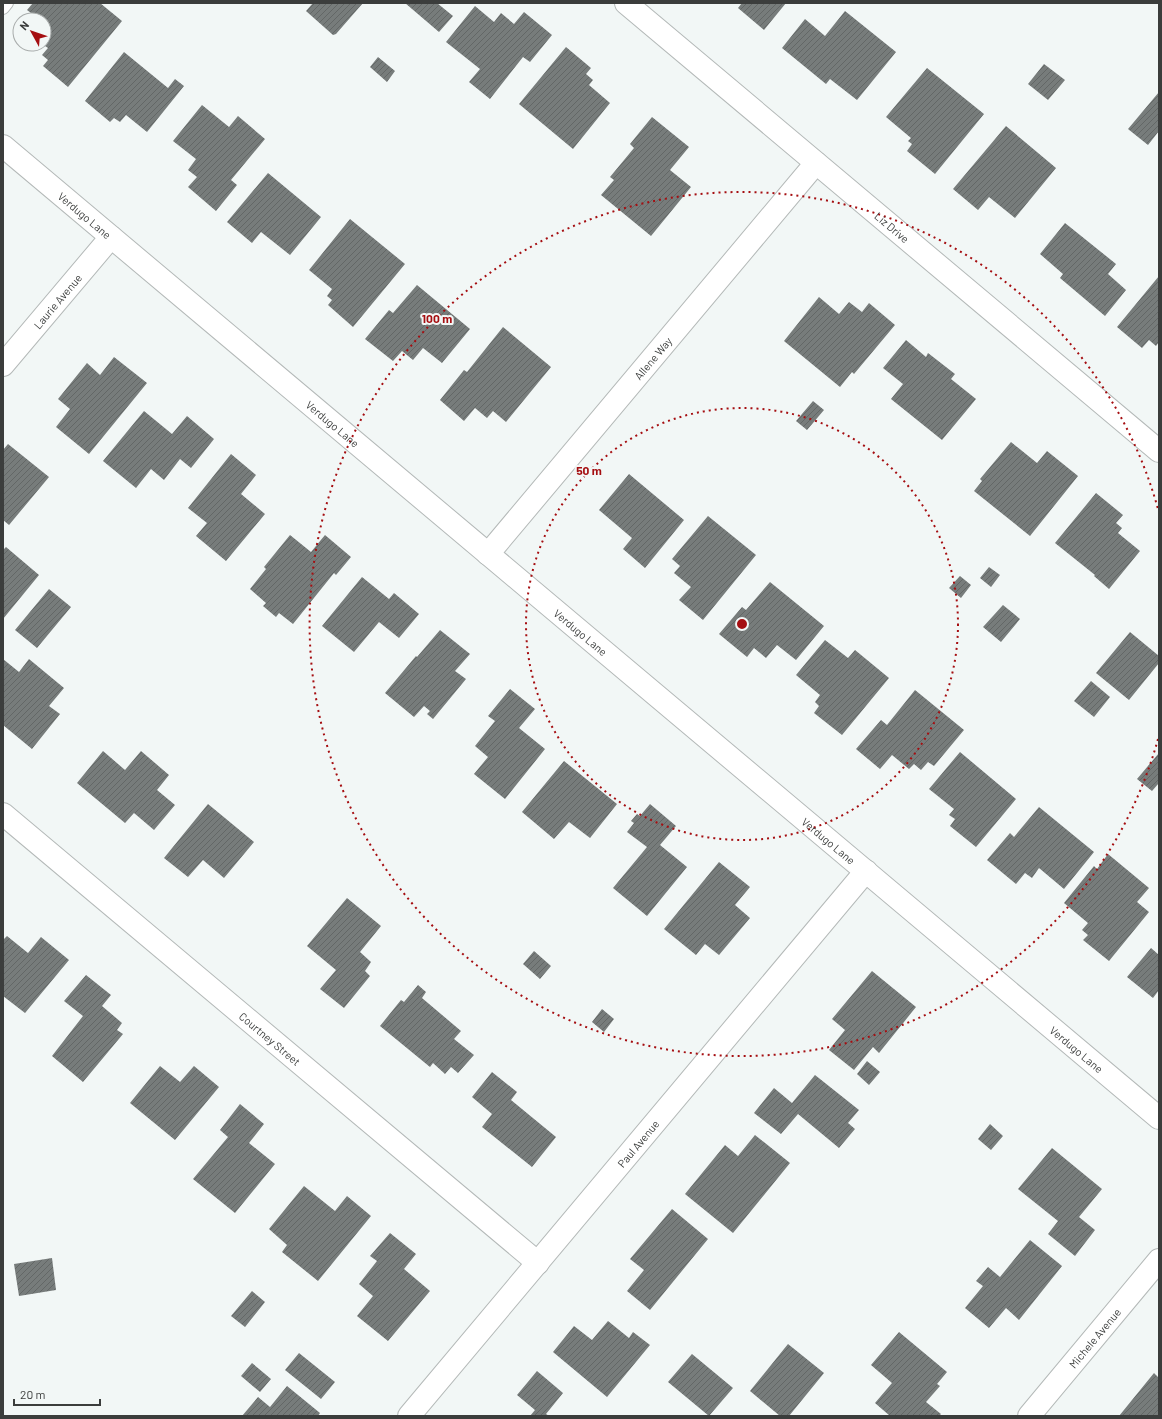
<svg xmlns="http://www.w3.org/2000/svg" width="1162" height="1419" viewBox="0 0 1162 1419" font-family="Barlow,sans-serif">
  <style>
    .building { fill: url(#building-hatch) }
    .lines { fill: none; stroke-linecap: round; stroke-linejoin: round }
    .service-casing { stroke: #b4b9b8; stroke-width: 14 }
    .minor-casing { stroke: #b4b9b8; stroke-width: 24 }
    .tertiary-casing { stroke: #b4b9b8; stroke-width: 24 }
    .service { stroke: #fff; stroke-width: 12 }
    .minor { stroke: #fff; stroke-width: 22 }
    .tertiary { stroke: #fff; stroke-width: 22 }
    .ring { fill: none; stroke: #a50e11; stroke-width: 2; stroke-dasharray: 2 4 }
    .labels { text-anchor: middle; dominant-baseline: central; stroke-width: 4; stroke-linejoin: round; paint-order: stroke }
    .street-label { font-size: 11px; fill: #3b3d3c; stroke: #f2f7f6 }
    .centre { fill: #a50e11; stroke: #f2f7f6; stroke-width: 2 }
    .ring-label { font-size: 12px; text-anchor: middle; font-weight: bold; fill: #a50e11; stroke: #f2f7f6; stroke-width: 4; stroke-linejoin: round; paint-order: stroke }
  </style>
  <defs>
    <pattern id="building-hatch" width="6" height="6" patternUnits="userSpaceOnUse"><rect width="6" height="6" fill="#777c7b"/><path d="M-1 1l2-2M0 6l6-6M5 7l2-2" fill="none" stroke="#636766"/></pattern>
  </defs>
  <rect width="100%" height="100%" fill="#f2f7f6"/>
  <path class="building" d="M33,3h67l22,18 -54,66 -25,-21 5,-6 -6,-5 6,-7 -6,-4h2v-24h-13l4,-4 -8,-6z
    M313,3h50l-27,31 -3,1 -27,-24z
    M405,3h32l16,13 -14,16z
    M742,3h44l-22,27 -26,-22z
    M475,6l19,16 7,-9 13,11 10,-12 28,23 -22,27 -7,-5 -33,42 -21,-17 11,-13 -34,-27z
    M845,11l51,41 -39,48 -27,-21 -4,5 -44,-36 23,-29 20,17z
    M566,47l25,21 -5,6 7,6 -4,5 21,18 -37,46 -54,-45z
    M124,52l44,36 7,-9 9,7 -37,46 -21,-17 -6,7 -6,-4 -4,4 -25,-21z
    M378,57l17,14 -8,11 -17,-15z
    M1044,64l21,16 -17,20 -20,-16z
    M927,68l57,46 -49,60 -28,-23 5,-7 -4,-3 3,-3 -25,-21z
    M1159,92v39l-11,14 -20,-16z
    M202,105l27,22 9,-11 27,23 -34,41 6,5 -21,26 -28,-24 9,-10 -9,-7 8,-11 -23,-18z
    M652,117l37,30 -19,23 21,17 -40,49 -50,-41 13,-15 -4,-3 24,-29 -4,-4z
    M1006,126l50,42 -41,50 -26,-21 -11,13 -25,-21z
    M268,173l53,44 -31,38 -29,-23 -9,11 -25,-21z
    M350,219l55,45 -52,63 -25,-22 4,-5 -5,-4 5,-7 -23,-19z
    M1065,223l51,41 -8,10 18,16 -21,26 -45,-38 3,-4 -23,-20z
    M1159,276v66l-3,4 -7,-6 -7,8 -25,-21z
    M417,285l53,44 -28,34 -19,-15 -10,12 -11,-9 -9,10 -28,-22 24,-29 4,3z
    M819,297l20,17 10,-12 13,10 7,-9 26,22 -41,49 -2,-2 -12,15 -56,-46z
    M503,327l48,40 -45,55 -13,-11 -6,7 -12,-10 -11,13 -24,-21 24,-30 3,2z
    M906,340l20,17 2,-4 27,21 -4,5 25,20 -34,41 -51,-41 12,-15 -20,-16z
    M114,357l33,26 -58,71 -33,-27 14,-18 -12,-10 29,-36 13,12z
    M813,401l11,9 -17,20 -11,-9z
    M144,411l28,23 15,-18 27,23 -23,29 -11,-9 -16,21 -13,-11 -15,19 -33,-27z
    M1011,442l26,21 10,-12 31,25 -48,60 -56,-45 8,-10 -2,-2z
    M8,444l41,33 -40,48 -6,-5v-70z
    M231,454l25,21 -15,19 24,20 -39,47 -30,-25 11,-13 -19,-15z
    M629,474l55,46 -39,48 -22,-19 9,-11 -33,-28z
    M1096,493l27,22 -7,8 6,5 -4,5 22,18 -31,38 -15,-13 1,-1 -40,-32z
    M708,516l48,39 -53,65 -24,-20 12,-13 -17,-14 6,-7 -8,-7z
    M290,535l21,17 14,-17 26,22 -15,18 -2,-2 -41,51 -14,-11 -3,4 -13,-11 3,-3 -16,-14 16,-20 -2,-2z
    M6,547l33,28 -36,44v-69z
    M989,567l11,8 -9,12 -11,-9z
    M960,576l11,9 -10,13 -12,-10z
    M362,577l27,22 5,-6 25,21 -20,24 -20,-16 -25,30 -32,-26z
    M770,582l54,44 -28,34 -19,-15 -11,13 -12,-10 -7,9 -28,-23 23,-27 4,3z
    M49,589l22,18 -34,41 -22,-18z
    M1003,605l17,14 -19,23 -18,-15z
    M440,630l30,24 -15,17 11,8 -33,40 -6,-5 3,-3 -6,-5 -10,11 -29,-24 31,-37 1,1z
    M1130,632l29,24v7l-30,37 -33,-27z
    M825,640l23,18 7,-8 34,28 -47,57 -28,-22 5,-7 -4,-4 5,-7 -24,-20z
    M3,659l16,13 10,-13 35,29 -15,18 11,8 -28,35 -29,-24z
    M1091,681l19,16 -16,20 -20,-16z
    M510,689l25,20 -16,19 26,21 -40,50 -31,-25 14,-17 -13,-11 20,-25 -7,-5z
    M915,690l49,40 -30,36 -6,-4 -7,8 -7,-6 -5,5 -17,-14 -12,14 -24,-20 25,-29 6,5z
    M103,751l22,19 16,-19 28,24 -12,15 18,15 -21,25 -20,-17 -9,10 -48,-40z
    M960,752l56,47 -40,48 -26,-21 5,-7 -6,-4 5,-6 -25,-20z
    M1159,753v30l-7,8 -15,-12z
    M564,761l53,43 -27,34 -21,-16 -15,17 -32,-27z
    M208,804l46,38 -30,36 -21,-18 -15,17 -24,-19z
    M650,804l26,22 -16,19 27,22 -40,49 -34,-28 34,-41 -20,-15 7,-9 -3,-2 6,-7 3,2z
    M1039,807l55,45 -30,37 -25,-21 -7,10 -7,-5 -9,11 -29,-24 23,-27 4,4z
    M1108,854l41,34 -12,14 12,10 -40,49 -26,-21 5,-5 -6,-5 6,-7 -24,-20 30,-37 3,3z
    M719,862l31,25 -15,18 15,13 -31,37 -14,-11 -9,11 -32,-26z
    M347,898l34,28 -21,26 11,10 -6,9 5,5 -26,32 -24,-19 16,-19 -29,-24z
    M7,936l21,17 13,-16 28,23 -44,53 -22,-17v-56z
    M1151,948l8,7v35l-6,8 -26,-21z
    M534,951l17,15 -11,13 -17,-15z
    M872,971l44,36 -37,46 -6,-6 -19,23 -25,-20 16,-20 -13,-11z
    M86,975l25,20 -9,11 20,17 -5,7 6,4 -40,48 -31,-26 31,-40 -19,-15z
    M418,985l8,7 -4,6 39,33 -7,8 20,16 -16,18 -7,-6 -6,7 -12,-11 -3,4 -50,-41 21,-26 3,2z
    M602,1009l12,10 -10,13 -12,-10z
    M867,1061l13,11 -11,13 -12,-11z
    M160,1066l20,16 14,-16 25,21 -44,53 -45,-37z
    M492,1072l25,20 -6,8 45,37 -24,30 -50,-40 10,-13 -20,-17z
    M815,1075l44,35 -11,13 7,6 -16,19 -41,-34 -17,20 -27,-21 20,-25 18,15z
    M240,1104l24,20 -15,19 26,21 -40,49 -42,-34 35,-42 -8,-7z
    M990,1124l13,12 -12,14 -13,-11z
    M755,1135l35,28 -57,70 -48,-39 40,-49 13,11z
    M1052,1148l50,41 -23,28 16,13 -20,26 -27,-22 10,-13 -40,-32z
    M304,1186l31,25 12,-15 24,20 -53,65 -36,-29 5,-7 -18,-16z
    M672,1209l36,30 -58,71 -23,-19 17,-21 -14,-11z
    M390,1233l26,21 -12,15 26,22 -42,50 -31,-25 16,-20 -14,-12 18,-23 -7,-5z
    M1030,1240l32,26 -43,54 -13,-12 -17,20 -24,-20 18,-22 -7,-5 12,-14 12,10z
    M52,1258l4,32 -37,6 -5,-32z
    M252,1291l13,11 -20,25 -14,-11z
    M608,1321l21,17 4,-6 17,13 -43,52 -54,-45 21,-26 18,14z
    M899,1332l48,40 -10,12 3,2 -14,16 15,12 -2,2h-49l-15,-13 17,-20 -21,-18z
    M788,1344l36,29 -35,43h-9l-30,-25z
    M299,1353l36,29 -14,17 -36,-29z
    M692,1354l41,34 -24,28 -41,-34z
    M252,1363l19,16 -11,13 -19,-16z
    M537,1371l26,22 -17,21 3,2h-19l5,-6 -18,-15z
    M1154,1373l5,5v38h-40z
    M287,1386l33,27 -2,3h-76l16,-19 12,10z"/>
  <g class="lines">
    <defs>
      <path id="service" d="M3,8l4,-5"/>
      <g id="minor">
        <path id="s1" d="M626,3l533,448"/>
        <path id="s2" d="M3,365l108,-128"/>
        <path id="s3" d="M488,554l328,-391"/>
        <path id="s4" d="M3,814l535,449"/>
        <path id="s5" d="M409,1416l457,-545"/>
        <path id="s6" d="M1029,1416l130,-156"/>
      </g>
      <g id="tertiary">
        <path id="s7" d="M3,146l1156,972"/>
      </g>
    </defs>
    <use href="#service" class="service-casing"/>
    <use href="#minor" class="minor-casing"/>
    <use href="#tertiary" class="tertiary-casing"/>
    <use href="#service" class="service"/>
    <use href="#minor" class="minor"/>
    <use href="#tertiary" class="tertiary"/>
  </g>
  <g class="ring">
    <circle cx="742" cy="624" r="216"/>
    <path d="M1158 739A432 432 0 1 1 1158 509"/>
  </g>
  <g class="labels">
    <g class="street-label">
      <text stroke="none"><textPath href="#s7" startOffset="107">Verdugo Lane</textPath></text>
      <text stroke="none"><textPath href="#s1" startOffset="348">Liz Drive</textPath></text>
      <text stroke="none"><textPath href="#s2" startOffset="84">Laurie Avenue</textPath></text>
      <text stroke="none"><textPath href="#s3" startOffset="256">Allene Way</textPath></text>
      <text stroke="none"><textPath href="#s7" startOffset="431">Verdugo Lane</textPath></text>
      <text stroke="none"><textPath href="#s7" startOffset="755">Verdugo Lane</textPath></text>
      <text stroke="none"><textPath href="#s7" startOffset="1079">Verdugo Lane</textPath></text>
      <text stroke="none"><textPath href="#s4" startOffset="349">Courtney Street</textPath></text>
      <text stroke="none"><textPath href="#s7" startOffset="1403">Verdugo Lane</textPath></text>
      <text stroke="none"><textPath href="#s5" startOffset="356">Paul Avenue</textPath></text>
      <text stroke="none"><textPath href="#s6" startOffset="102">Michele Avenue</textPath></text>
    </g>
  </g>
  <circle cx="742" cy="624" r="6" class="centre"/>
  <g class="ring-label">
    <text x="437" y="323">100 m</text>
    <text x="589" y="475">50 m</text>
  </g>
  <rect width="1162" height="1419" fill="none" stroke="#3b3d3c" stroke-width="8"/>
  <g transform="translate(32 32) rotate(310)"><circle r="19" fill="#f2f7f6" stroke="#a9adac"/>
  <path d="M0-3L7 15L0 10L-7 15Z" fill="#a50e11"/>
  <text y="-6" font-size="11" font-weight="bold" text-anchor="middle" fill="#3b3d3c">N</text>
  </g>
  <path d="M14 1399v6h86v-6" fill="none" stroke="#3b3d3c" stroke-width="2"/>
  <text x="20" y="1399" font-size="12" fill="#3b3d3c" stroke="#f2f7f6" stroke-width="3" paint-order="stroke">20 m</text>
</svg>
